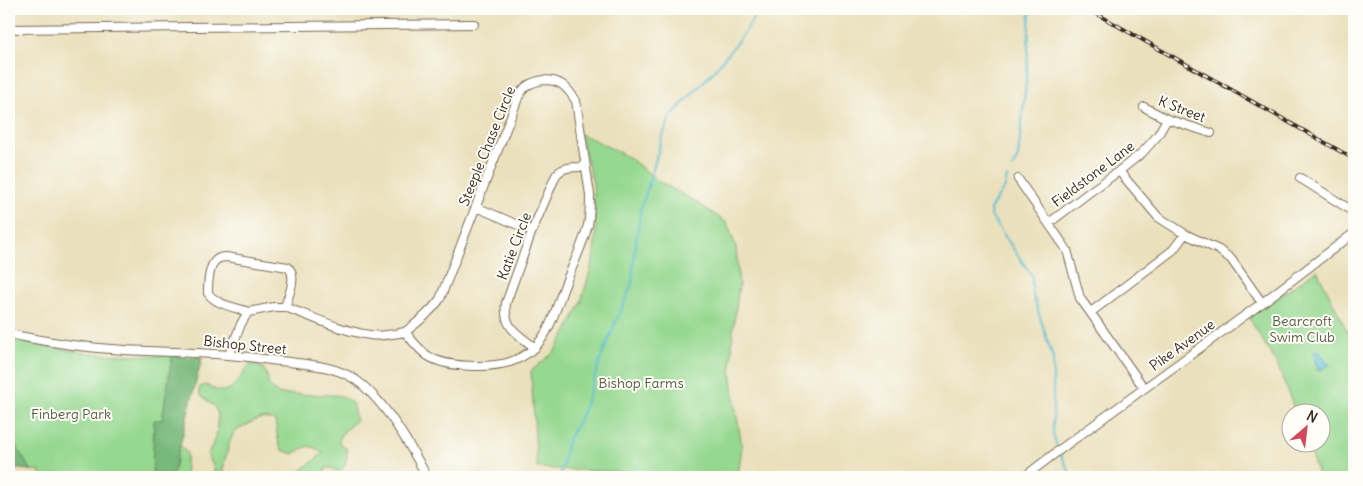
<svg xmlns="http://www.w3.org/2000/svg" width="1363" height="486" viewBox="0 0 1363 486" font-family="Delius,sans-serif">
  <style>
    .green { fill: #96d890; stroke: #688157 }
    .forest { fill: #78b87a; stroke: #5a714c }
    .water { fill: #54bcd1; stroke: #487378 }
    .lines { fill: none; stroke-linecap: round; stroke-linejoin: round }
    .stream { stroke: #54bcd1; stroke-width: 2 }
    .minor-casing { stroke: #786a55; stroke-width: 10 }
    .minor { stroke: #fff; stroke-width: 8 }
    .rail-casing { stroke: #3b2a1e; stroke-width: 4 }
    .rail { stroke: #fdfcf7; stroke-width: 2; stroke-dasharray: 5.5; stroke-linecap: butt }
    .labels { text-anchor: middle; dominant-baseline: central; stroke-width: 4; stroke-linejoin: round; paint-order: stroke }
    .street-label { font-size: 14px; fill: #3b2a1e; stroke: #fdfcf7 }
    .park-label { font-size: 14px; fill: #565e40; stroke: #fdfcf7 }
  </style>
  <rect width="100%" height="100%" fill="#fdfcf7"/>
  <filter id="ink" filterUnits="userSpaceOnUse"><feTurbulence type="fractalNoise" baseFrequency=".02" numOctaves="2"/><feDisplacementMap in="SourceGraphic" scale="10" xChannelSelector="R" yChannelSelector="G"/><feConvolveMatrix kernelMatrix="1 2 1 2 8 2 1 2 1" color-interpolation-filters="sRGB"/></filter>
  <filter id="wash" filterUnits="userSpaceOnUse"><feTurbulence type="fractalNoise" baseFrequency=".0096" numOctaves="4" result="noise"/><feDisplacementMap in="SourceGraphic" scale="20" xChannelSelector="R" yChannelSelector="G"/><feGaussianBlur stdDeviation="1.12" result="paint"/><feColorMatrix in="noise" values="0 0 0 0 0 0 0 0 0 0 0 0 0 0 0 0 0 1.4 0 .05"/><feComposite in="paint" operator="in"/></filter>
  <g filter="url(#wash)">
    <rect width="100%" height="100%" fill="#eae0bc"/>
    <path class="green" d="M580,134l19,8 32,17 27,22 40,22 29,20 9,24 3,39 -6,44 -2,38 4,37 7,41 -4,31 -201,-9 -6,-97 23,-19 14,-23 12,-24 13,-44 3,-27 -3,-51z
      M1317,270l34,69 3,-2v140h-35l-12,-33h13v-30l-24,-1 -19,-49 -28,-46z
      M9,338l29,7 57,9 107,3 -22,88 7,8 -2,24h-144l-1,-6 -31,-3z
      M254,364l10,5 4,9v6l10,10 57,1 7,1 10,7 4,17c-6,7 -15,12 -17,20l1,4 7,5c0,9 0,17 -8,23l-8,-4h-6l1,9h-30l1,-3 26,-21c-15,-10 -15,-7 -30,1l-11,-4 -3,-5 -4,-24c-10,-4 -18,-3 -26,3 -4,2 -10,5 -14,8 -6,7 -12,35 -13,45h-8v-10l-5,-8 -1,-4 8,-19 2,-22 -4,-8 -13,-10 -2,-5 1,-4 6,-2c4,2 10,6 15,6 13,0 21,-15 27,-25z"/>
    <path class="forest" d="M172,356l30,1 -30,120h-20l2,-57h8z
      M9,439l4,3 16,25 3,3 -23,-2z"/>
    <path class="water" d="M1318,350l12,15 -12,6 -5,-18z"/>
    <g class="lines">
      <path class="stream" d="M1012,168l6,-11 9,-85 3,-63
        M1007,177l-2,10 -15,22 1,7 41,60v16l21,66v77l5,14
        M1060,453l12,24
        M560,477l8,-37 15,-28 19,-57 30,-71 2,-29 7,-47 4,-11 17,-60 9,-21 42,-44 32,-40 14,-23"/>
    </g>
  </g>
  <g filter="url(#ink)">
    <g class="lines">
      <defs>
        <path id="minor" d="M9,29l465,-5
          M544,80c17,0 23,7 32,21l14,94c0,10 0,20 -2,30 -5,19 -14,38 -22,57 -9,22 -15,51 -33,67 -7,6 -14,10 -23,13 -20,6 -64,6 -82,-6 -9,-6 -16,-16 -23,-24 13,-10 25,-19 35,-33l78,-201c5,-12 13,-16 26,-18z
          M1144,107l23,12 44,14
          M1119,171l39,46 27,17 34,16 12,9 31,44
          M1300,178l54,34
          M1018,179l49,71 13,48 64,90
          M476,207l56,24
          M1049,223l38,-29 32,-23 24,-19 15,-17 9,-16
          M248,312c-13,-5 -32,-7 -40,-19 0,-9 1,-25 7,-32 3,-3 7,-4 11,-4l62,10c10,10 0,29 -3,40
          M1091,312l82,-62 12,-16
          M9,334c38,8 77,14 116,16 34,2 68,2 102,5 18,1 35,4 53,6 25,3 54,4 76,19 29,21 54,65 71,97
          M535,348c-18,-15 -32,-20 -29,-45l26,-72 24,-56c7,-9 19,-8 30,-8
          M229,355l12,-31 7,-12 26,-5h11c25,9 59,25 85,28 11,2 23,-1 35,-3
          M1024,477l38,-29 200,-145 92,-70"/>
      </defs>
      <use href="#minor" class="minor-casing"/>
      <use href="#minor" class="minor"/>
      <defs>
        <path id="rail" d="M1088,9l266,150"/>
      </defs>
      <use href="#rail" class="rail-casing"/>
      <use href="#rail" class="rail"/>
    </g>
  </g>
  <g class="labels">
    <g class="street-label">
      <text transform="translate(1182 109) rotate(21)">K Street</text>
      <text transform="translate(487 146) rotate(-68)">Steeple Chase Circle</text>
      <text transform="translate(1093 174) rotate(-37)">Fieldstone Lane</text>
      <text transform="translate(514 246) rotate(-69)">Katie Circle</text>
      <text transform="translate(245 345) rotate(6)">Bishop Street</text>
      <text transform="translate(1182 345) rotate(-36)">Pike Avenue</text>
    </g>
    <g class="park-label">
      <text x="1302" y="321">Bearcroft<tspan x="1302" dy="16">Swim Club</tspan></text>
      <text x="641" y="383">Bishop Farms</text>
      <text x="71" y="414">Finberg Park</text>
    </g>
  </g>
  <rect width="1363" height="486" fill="none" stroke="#fdfcf7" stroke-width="30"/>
  <g transform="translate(1306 428) rotate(28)"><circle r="24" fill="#fdfcf7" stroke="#afa8a0"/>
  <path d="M0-4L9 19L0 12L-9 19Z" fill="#d1495b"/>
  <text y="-8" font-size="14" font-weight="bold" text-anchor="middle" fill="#3b2a1e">N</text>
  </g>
</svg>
